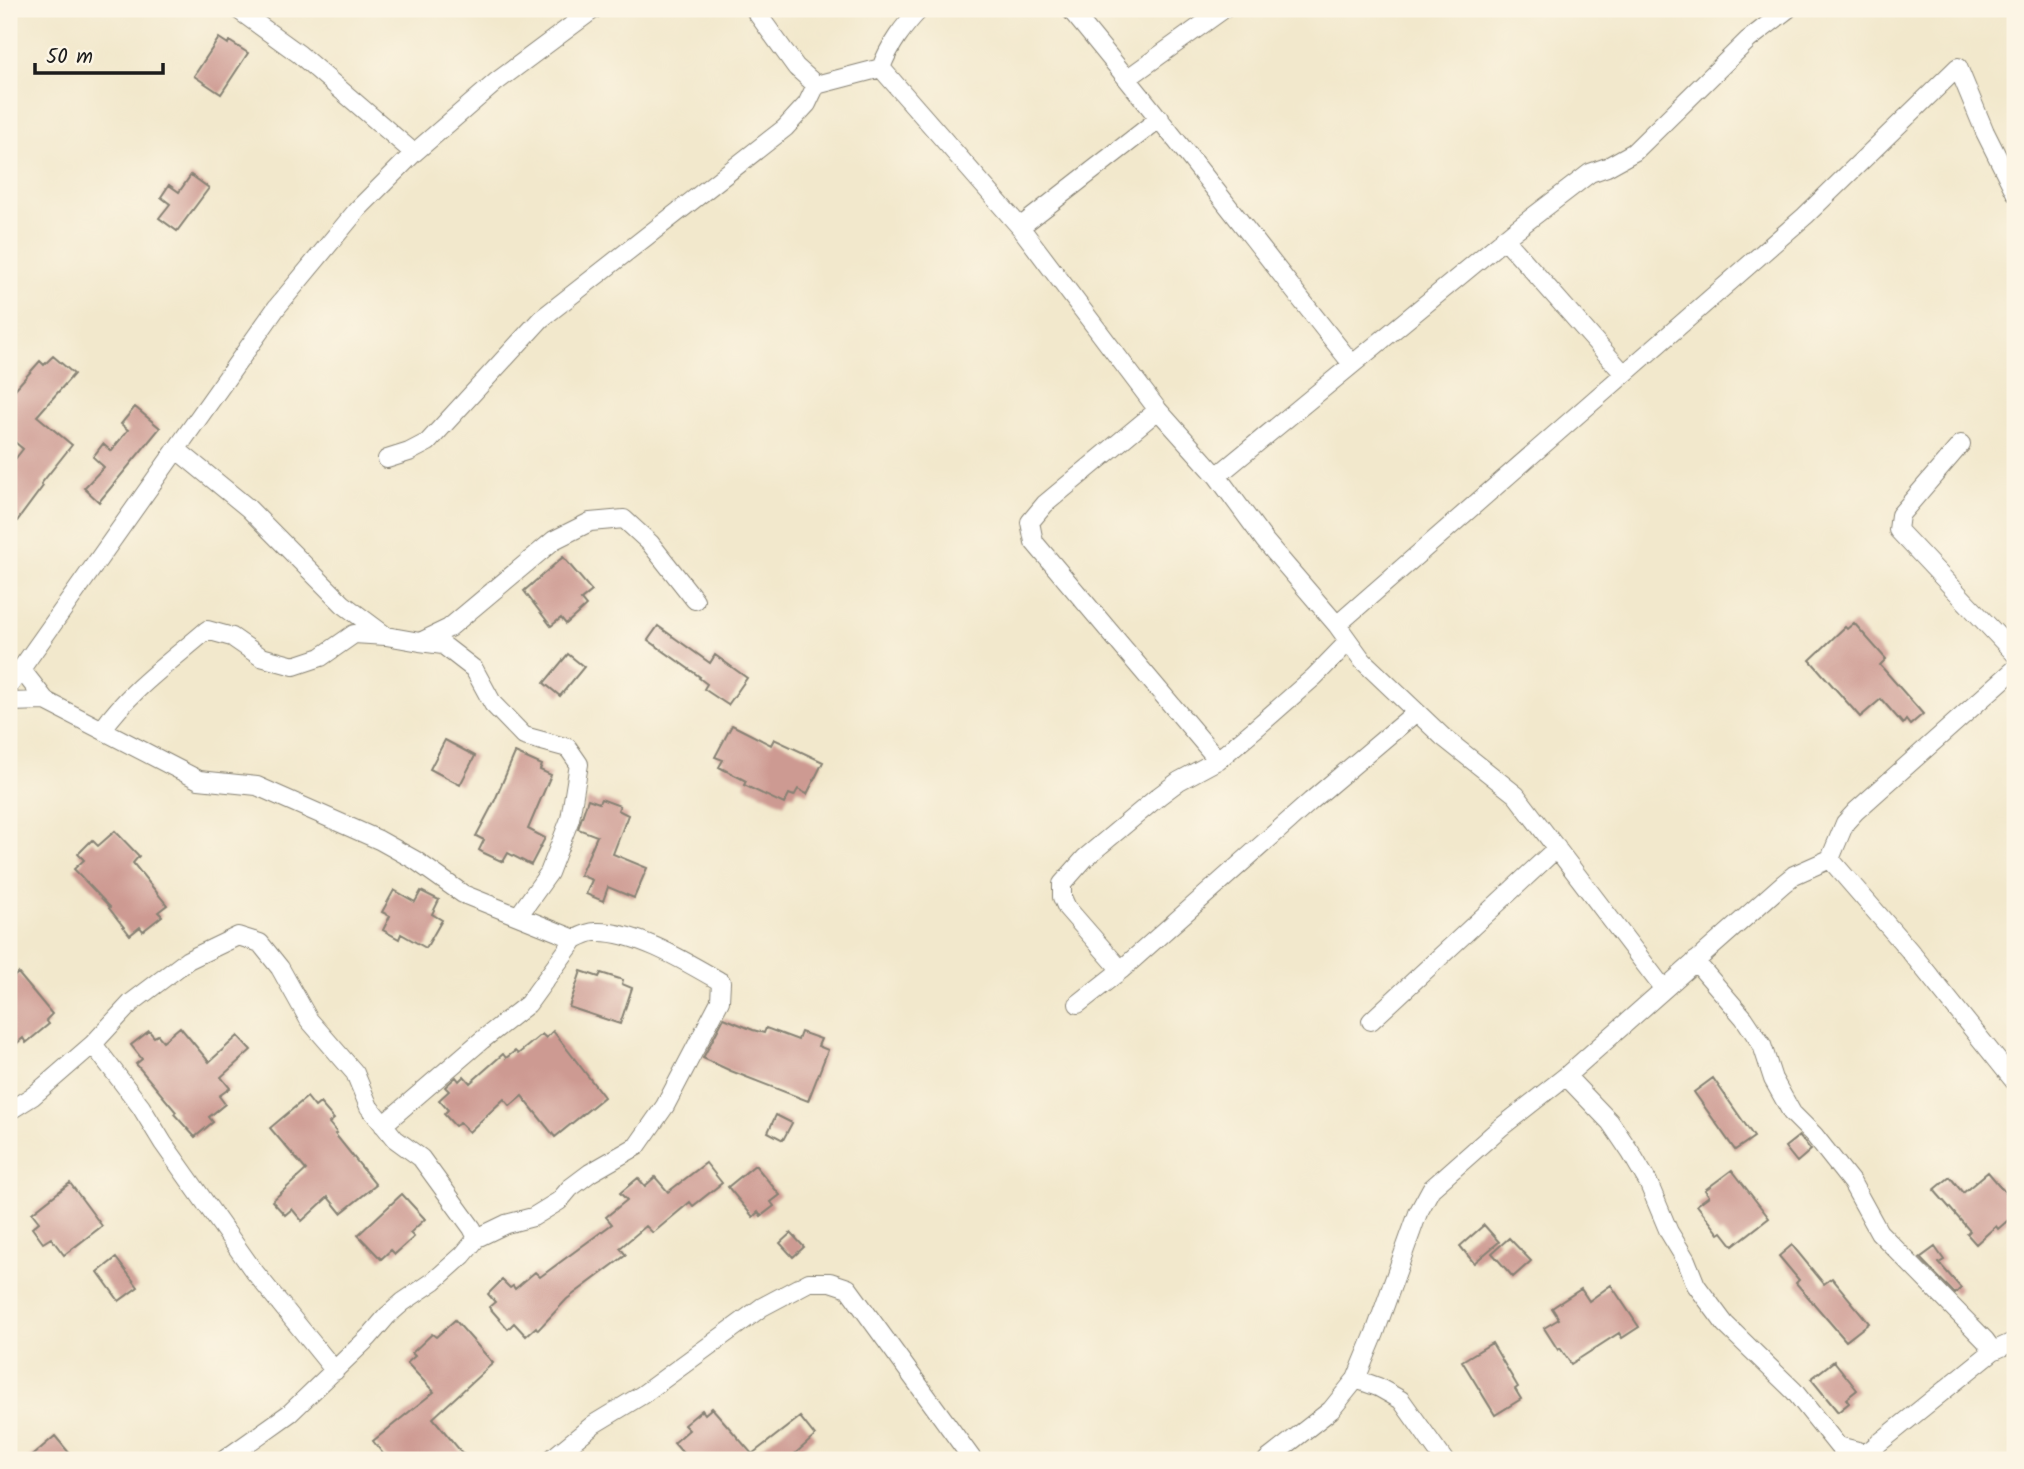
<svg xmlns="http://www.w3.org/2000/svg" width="2024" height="1469" viewBox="0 0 2024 1469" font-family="Kalam,sans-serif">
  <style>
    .building { fill: #cd9a92 }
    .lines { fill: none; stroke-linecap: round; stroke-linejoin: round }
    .minor-casing { stroke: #878274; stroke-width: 20 }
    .minor { stroke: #fff; stroke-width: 18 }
  </style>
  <rect width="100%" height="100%" fill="#fcf5e5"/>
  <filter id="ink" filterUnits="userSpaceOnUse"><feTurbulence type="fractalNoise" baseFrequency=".0143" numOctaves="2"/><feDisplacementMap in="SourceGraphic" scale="14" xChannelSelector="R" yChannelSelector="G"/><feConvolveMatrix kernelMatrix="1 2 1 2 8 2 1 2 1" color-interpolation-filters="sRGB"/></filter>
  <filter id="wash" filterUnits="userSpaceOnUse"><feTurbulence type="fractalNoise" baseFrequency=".00686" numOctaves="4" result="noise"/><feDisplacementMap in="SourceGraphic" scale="28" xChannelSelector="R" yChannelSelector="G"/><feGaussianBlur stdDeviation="1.57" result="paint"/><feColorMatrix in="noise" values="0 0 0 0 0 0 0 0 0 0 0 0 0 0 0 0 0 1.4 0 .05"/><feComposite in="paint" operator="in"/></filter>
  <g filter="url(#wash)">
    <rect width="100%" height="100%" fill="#f2e8cc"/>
    <g id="blocks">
      <path class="building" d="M219,38l9,6 1,-3 19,12 -27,41 -27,-18z
        M191,175l18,13 -32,43 -18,-13 11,-14 -9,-7 8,-12 10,7z
        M53,356l21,18 -37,42 35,29 -31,39 2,2 -34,46v-65l14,-18 -14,-12v-41l31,-35 4,4z
        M135,407l25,21 -61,74 -15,-14 20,-21 -11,-10 10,-13 8,7 17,-21 -7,-6z
        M563,557l29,34 -11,9 5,6 -20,18 -5,-6 -10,8 -27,-35z
        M1854,623l32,36 -6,6 43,49 -13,11 -4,-5 -3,4 -22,-25 -21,18 -50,-57 35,-33 2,2z
        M658,626l52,37 5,-8 32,23 -19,27 -24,-16 3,-5 -8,-6 1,-1 -52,-37z
        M568,654l16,13 -24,29 -16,-13z
        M732,725l39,20 3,-6 49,23 -16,32 -9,-5 -4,7 -5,-2 -5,10 -40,-19 2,-4 -27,-14 4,-7 -8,-3z
        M445,740l30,16 -15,29 -30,-16z
        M515,753l27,12 -2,5 11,5 -23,54 17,9 -14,27 -23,-12 -5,9 -19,-9 -5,-3 5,-10 -8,-4 19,-36z
        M588,799l11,4 2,-4 19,7 -2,4 10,5 -15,39 34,14 -13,30 -26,-11 -5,14 -17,-7 6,-14 -12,-5 17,-39 -19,-7z
        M115,831l24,25 -6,7 34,42 -9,7 4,4 -19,15 -3,-4 -10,8 -21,-27 1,-1 -36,-38 10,-9 -6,-6 14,-14 6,6z
        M394,890l21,12 6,-11 18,9 -7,14 10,6 -16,28 -25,-14 -2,5 -16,-9 7,-14 -8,-4z
        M581,971l18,6 2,-4 22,7 -1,4 10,4 -12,36 -51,-17z
        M18,973l34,41 -6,6 3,4 -23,19 -3,-5 -14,12v-69z
        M724,1018l29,12 11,3 2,-5 32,12 3,-8 20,7 -3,7 10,4 -20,51 -77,-30 -28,-13z
        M180,1027l29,35 29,-26 13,14 -30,27 9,11 -11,8 6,8 -16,13 4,5 -18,15 -21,-23 2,-2 -40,-48 6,-5 -11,-14 18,-14 5,6 4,-2 5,6z
        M553,1031l51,66 -49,40 -33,-41 -12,10 -6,-7 -35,33 -9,-9 -5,3 -11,-12 4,-4 -9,-10 10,-9 -4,-4 11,-10 3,4 5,-5 6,7 33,-29 3,4 9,-7 3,3 24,-20 4,4z
        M1713,1078l41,59 -19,13 -41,-58z
        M307,1097l8,10 5,-4 14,16 -5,4 8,10 -2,1 41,51 -35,28 -13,-16 -26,24 -10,-12 -7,6 -13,-14 34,-31 -36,-42z
        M776,1115l16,8 -9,17 -15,-8z
        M1799,1136l12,14 -14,12 -12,-15z
        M706,1163l16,20 -29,23 -3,-4 -37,31 -7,-7 -26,22 6,7 -59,44 -29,31 -2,-3 -10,9 -12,-13 -6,6 -19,-22 6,-5 -7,-8 14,-14 8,8 3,-2 2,3 20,-17 5,5 72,-53 -6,-7 21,-17 -7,-7 18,-15 7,8 10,-9 13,15z
        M755,1165l25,30 -9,7 3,4 -13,10 -3,-4 -5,5 -25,-30z
        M1732,1170l37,48 -36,28 -11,-14 -3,2 -22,-29 12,-9 -4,-6z
        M1988,1172l27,32v10l-17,15 -2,-3 -20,18 -9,-10 3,-3 -36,-41 16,-13 13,16z
        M70,1183l32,43 -38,29 -13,-17 -8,5 -11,-15 7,-6 -7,-9z
        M402,1194l23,25 -15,14 4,4 -19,17 -4,-4 -10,9 -23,-24z
        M1484,1225l15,17 -25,21 -14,-17z
        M791,1233l13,14 -11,10 -13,-14z
        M1509,1238l22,23 -18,16 -21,-24z
        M1792,1245l32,39 8,-6 37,45 -23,18 -50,-58 3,-3 -20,-24z
        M1935,1247l9,13 -5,3 22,25 -6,6 -35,-36z
        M116,1258l22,29 -19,14 -21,-29z
        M1611,1285l28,42 -17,11 -3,-5 -48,31 -11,-16 -2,2 -14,-22 15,-9 -7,-11 29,-19 8,12z
        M455,1320l38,43 -60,55 35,42h-80l-15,-19 61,-49 -27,-29 8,-7 -3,-3 20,-19 4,3z
        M1492,1343l26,44 -3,2 6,10 -26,16 -33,-54z
        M1834,1361l23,29 -11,9 3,4 -11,9 -27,-33z
        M712,1408l40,46 48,-37 15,19 -27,24h-99l-15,-17 15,-13 -5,-5 18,-15 3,4z
        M55,1436l20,24h-48z"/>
    </g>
  </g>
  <g filter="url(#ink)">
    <use href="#blocks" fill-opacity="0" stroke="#878274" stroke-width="2"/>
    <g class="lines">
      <defs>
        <path id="minor" d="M237,9l62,45 115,99
          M754,9l42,58 20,18
          M1070,9c97,116 188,237 282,355
          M881,68l139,159 138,183 59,66 48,65 72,84 26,36 80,76 73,58 147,193
          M881,68c9,-24 22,-41 39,-59
          M1128,78l96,-69
          M1020,227l140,-109
          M1504,238l120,136
          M1158,410l-113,94 -15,18 4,20 184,218
          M1961,444l-61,71 -2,15 117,124
          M176,449l72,59 95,96 43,32 34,6 29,-14 105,-88 36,-18 34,-3 26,24 45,57
          M387,459l22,-7 19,-10 113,-123 244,-191 22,-24 9,-19 65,-17
          M1217,476l296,-244 77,-59 17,-6 27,-15 114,-112 40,-31
          M1337,625l468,-409 153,-149 27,65 30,60
          M420,642l23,3 31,24 19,35 31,32 44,12 11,16 -9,55 -21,54 -30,42
          M21,669l25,32 153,79 58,6 122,54 36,20 48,34 112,45c6,-3 14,-7 20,-7 40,-2 93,31 126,50l-1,19 -55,105 -28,40 -47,27 -20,15 -11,13 -26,16 -27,7 -29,14 -14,17 -29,26 -31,21 -16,14 -18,21 -79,76 -66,47
          M9,686l268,-379 81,-98 56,-56 82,-71 98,-73
          M9,702l37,-1
          M102,730c28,-40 68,-68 105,-100l25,7 29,20 33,9 27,-9 33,-23 32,2
          M1830,859l79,91 106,132
          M1695,961l49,57 18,27 11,34 19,34 22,22 38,48 27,49 106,108 8,11
          M1121,970l-54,-62 -5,-11v-13l23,-26 74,-62 20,-15 39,-21 38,-32 58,-51 34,-35
          M1078,1004l43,-34 190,-169 104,-88
          M1371,1021l186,-173
          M93,1044l38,-41 57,-43 50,-24 22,7 20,25 29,52 46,53 14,34 26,32 26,19 51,70 5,10
          M1566,1076l44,46 21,31 17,29 21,50 17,28 10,25 29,39 69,67 44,55 28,7
          M9,1111l24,-15 60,-52 48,63 22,36 90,127 82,101
          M383,1125l99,-85 46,-36 47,-65
          M1356,1379l22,8 23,13 43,60
          M550,1460l44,-36 48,-29 120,-88 47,-25h21l18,6 125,172
          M1267,1460l64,-50 25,-31 19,-46 43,-120 13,-24 69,-61 66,-52 217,-192 11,-9 36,-16 15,-36 11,-12 159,-142
          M1858,1460l135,-109 22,-10"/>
      </defs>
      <use href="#minor" class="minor-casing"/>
      <use href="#minor" class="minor"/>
    </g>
  </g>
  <rect width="2024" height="1469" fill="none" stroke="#fcf5e5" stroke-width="35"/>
  <path d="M35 63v10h128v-10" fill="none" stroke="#1c1c1c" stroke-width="3.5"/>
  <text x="46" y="63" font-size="21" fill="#1c1c1c" stroke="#fcf5e5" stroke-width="5" paint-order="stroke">50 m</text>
</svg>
